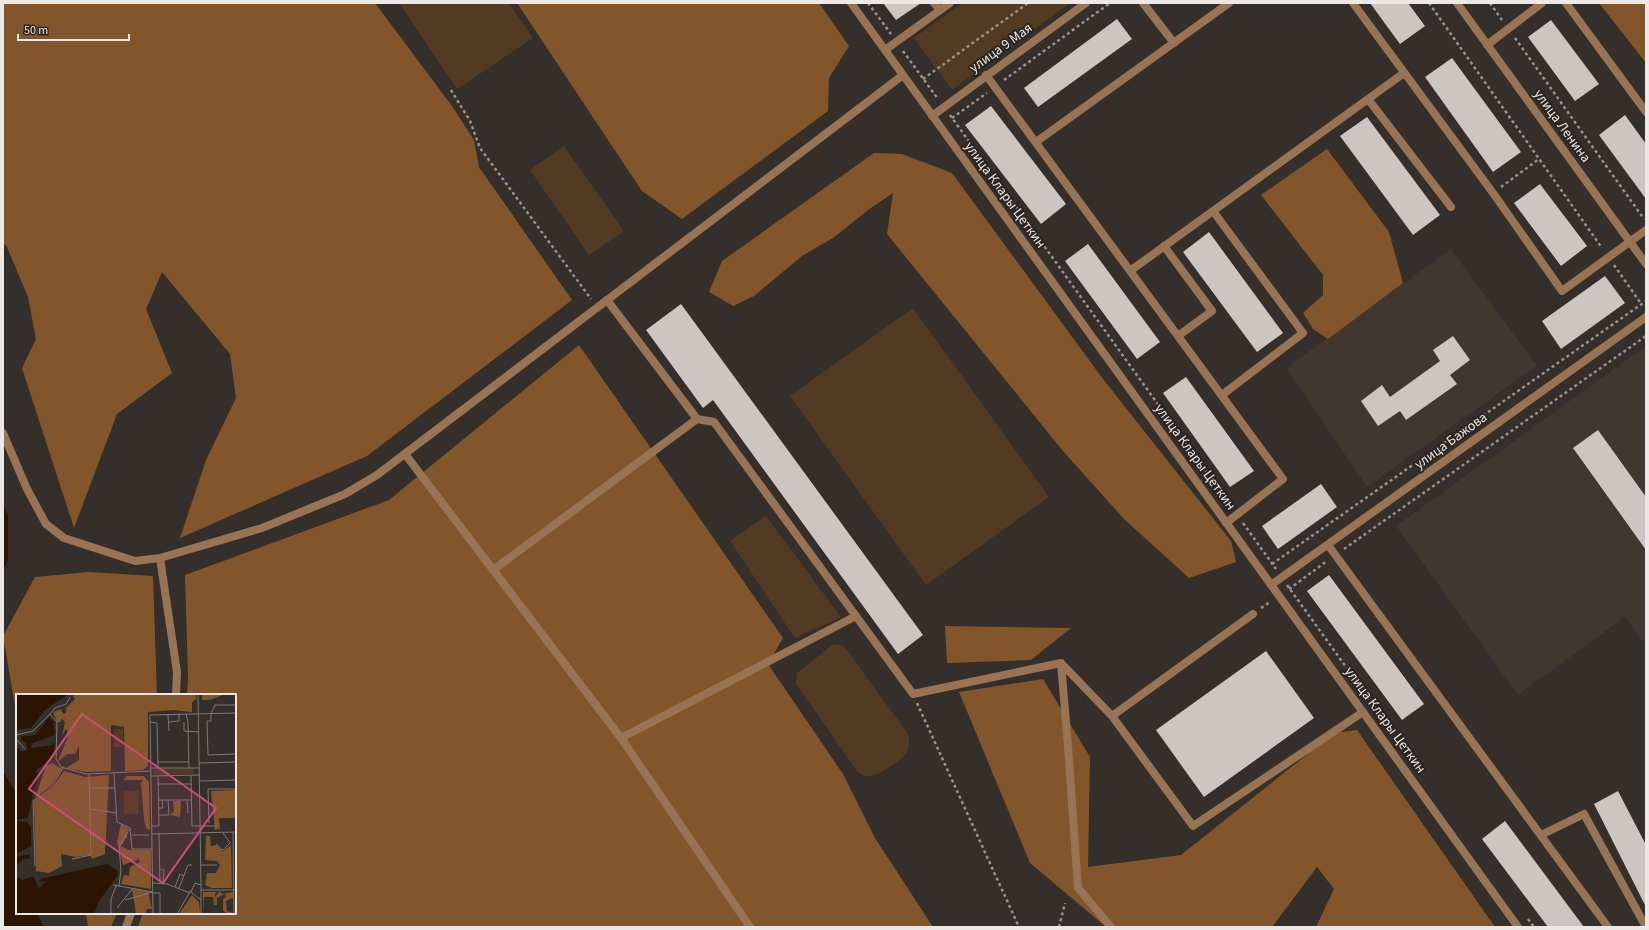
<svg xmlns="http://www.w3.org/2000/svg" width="1649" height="930" viewBox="0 0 1649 930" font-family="'Source Sans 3',sans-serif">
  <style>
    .built { fill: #40372e }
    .green { fill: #533a22 }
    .forest { fill: #82562a }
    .water { fill: #2b1500 }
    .pier { fill: #342f2a }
    .building { fill: #cdc6c0 }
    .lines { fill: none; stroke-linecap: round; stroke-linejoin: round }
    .path { stroke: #98938f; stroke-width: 2.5; stroke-dasharray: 3 3; stroke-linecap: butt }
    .service { stroke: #987454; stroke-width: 8 }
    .minor { stroke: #987454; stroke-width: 8 }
    .tertiary { stroke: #987454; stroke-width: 8 }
    .labels { text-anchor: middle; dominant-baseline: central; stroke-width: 4; stroke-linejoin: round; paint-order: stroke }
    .street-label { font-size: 14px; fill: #ece8e5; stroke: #2a2520 }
    .inset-road { fill: none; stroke: #7e7975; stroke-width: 1 }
    .view { fill: #cc4c7e; fill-opacity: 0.15; stroke: #cc4c7e; stroke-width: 2 }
    .inset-edge { fill: none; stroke: #ece8e5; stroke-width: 2 }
  </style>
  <rect width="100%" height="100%" fill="#342f2a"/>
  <path class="built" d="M1451,249l86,117 -170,121 -81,-119z
    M1646,346v293l-3,3 -18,-25 -107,78 -122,-169z"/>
  <path class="green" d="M399,3h110l24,35 -76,51z
    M962,3h108l-118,87 -38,-52z
    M564,146l60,85 -35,24 -59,-85z
    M913,308l136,189 -123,88 -136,-189z
    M766,516l75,101 -46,21 -65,-97z
    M839,644l6,3 63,87c1,6 2,11 -1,18 -3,7 -28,23 -36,24 -6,1 -10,-1 -14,-5l-61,-87 1,-11 35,-28z"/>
  <path class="forest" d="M3,3h372l77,103 22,34 5,27 93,133 -205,156 -187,82 26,-78 30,-62 -6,-44 -68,-82 -16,37 26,64 -55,41 -43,114 -52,-160 14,-29 -8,-42 -22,-52 -3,-1z
    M517,3h302l30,43 -20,32 -1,33 -146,108 -40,-28z
    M1599,3h47v60z
    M1327,149l62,83 14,51 -75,56 -15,-10 -10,-16 20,-18v-20l-62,-80z
    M874,153l28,1 50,19 151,206 128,162 5,21 -47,16 -65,-59 -61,-68 -176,-217 6,-41 -25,17 -35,28 -31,18 -48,40 -21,10 -24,-14 13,-31z
    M579,345l204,293 -15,26 75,110 32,64 58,89h-795l5,-14h92v-218h-48l1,-18 -3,-102 204,-75z
    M89,572l64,4 4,119h-140v22l-14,-81 32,-59z
    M945,626l126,2 -40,32 -84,3z
    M1043,679l47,78 -2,110 93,-12 153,-122 23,-3 138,197h-179l18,-38 -17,-22 -45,60h-166l-76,-64 -71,-171z
    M86,913h31l-6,14h-23z"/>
  <path class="water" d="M3,504l5,11v46l-5,9z
    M3,771l14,23v119h20l7,14h-41z"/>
  <path class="pier" d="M3,502l7,13v46l-7,11 5,-11v-46z"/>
  <path class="building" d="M883,3h38l-25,17z
    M1370,3h38l17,23 -25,18z
    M1117,19l15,20 -94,68 -14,-19z
    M1551,20l48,64 -24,17 -47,-64z
    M1452,58l69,94 -28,20 -68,-95z
    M991,106l75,98 -25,20 -76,-99z
    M1625,115l21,29v55l-47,-64z
    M1367,117l73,98 -27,20 -73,-99z
    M1540,184l47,62 -26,20 -47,-63z
    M1209,232l74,101 -26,19 -74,-100z
    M1088,244l72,98 -23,17 -72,-98z
    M1605,276l20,27 -64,46 -19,-28z
    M681,304l242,331 -25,19 -185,-254 -10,8 -57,-78z
    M1453,336l17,24 -20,15 7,9 -51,36 -6,-9 -22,15 -17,-25 21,-16 8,12 50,-36 -7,-11z
    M1186,377l68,94 -24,16 -67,-94z
    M1598,430l48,67v53l-73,-102z
    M1321,484l16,23 -59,42 -16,-23z
    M1329,575l95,129 -22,16 -95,-129z
    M1266,651l48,67 -110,79 -48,-67z
    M1618,791l28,54v62l-52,-103z
    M1505,821l79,106h-36l-66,-88z"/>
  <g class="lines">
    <path class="path" d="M868,3l23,31
      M1429,3l173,245
      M1490,3l12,17
      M1515,38l129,181
      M903,51l35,48
      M923,79l105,-76
      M1004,80l106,-77
      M451,90l19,31 10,27 111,151
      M950,115l281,391
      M952,118l35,-25
      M1501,187l38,-28
      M1614,265l28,40
      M1243,523l33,46
      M1344,549l302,-213
      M1272,564l374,-263
      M1287,585l134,186
      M1289,589l38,-28
      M1261,608l9,-6
      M917,703l102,224
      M1528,919l6,8
      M1059,927l6,-24"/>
    <path class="service" d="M934,3l6,7
      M1143,3l31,40
      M1353,3l140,190 69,98 84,-61
      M1566,3l80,109
      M1487,45l55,-42
      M986,75l297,404 -57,44
      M1368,99l83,108
      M1036,142l193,-139
      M1213,211l90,122 -81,62
      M1164,246l48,65 -34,25
      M1130,271l274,-198
      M607,300l90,119 17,3 199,272 148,-31 51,53 81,110 170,-114
      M1328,545l280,382
      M1061,663l7,83 10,142 33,39
      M1112,716l141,-102
      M1541,835l43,-21 62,113"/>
    <path class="minor" d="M851,3l34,47
      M3,433l24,56 19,35 18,14 71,23 25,-3 102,-30 83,-34 32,-19 526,-400
      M405,454l216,284 129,189
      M160,558l17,114 -1,23
      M493,570l204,-151
      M1271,585l375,-268
      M621,738l235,-122
      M126,927l5,-14"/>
    <path class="tertiary" d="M950,3l-65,47 633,877
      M1457,3l189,261
      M932,116l154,-113"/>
  </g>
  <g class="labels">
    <g class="street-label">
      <text transform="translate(1001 48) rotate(-36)">улица 9 Мая</text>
      <text transform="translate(1562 126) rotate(54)">улица Ленина</text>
      <text transform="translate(1005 195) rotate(54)">улица Клары Цеткин</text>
      <text transform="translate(1451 441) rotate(-36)">улица Бажова</text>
      <text transform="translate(1195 457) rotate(54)">улица Клары Цеткин</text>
      <text transform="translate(1385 720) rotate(54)">улица Клары Цеткин</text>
    </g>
  </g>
  <g transform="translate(16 694)">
    <rect width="220" height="220" fill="#342f2a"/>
    <path d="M98,35h9v18h-9zM178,74v6l-40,1v-6zM108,97h15v23h-15z" fill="#533a22"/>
    <path d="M56,0h124v5l-4,3v10l-18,-2 -26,2v54l-5,4 -18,1 -1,-44 -13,-2v46l-25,1 -20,-4 13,-8v-14l-4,8h-7l-10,7 11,-27 -3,-5 -4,7 3,-14 -4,-4v4h-4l-4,-10 8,-3 2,5 3,-1v-5l9,-9zM186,0h23l-15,6h-8zM36,69l10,6 -13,19 -14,10 11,-32zM48,77l21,6 24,-2 -4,79 -13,5 -2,-4 -14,2 -15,-3 1,12 -13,7 -13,-2 -2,-70 17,-12zM110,82h18l5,6 1,48 -4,-2 -2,-8 -3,-37 2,-3h-19zM220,96v28h-17l1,11 -5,1 -4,-39zM157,107h8l-1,16 -10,-2 4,-4zM105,130l7,4 -1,9 -6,9 8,4h22v39l-30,-5 3,-9 5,1 1,-9 10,-5 -1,-3 -16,6 -6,-23zM190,142h4l1,10 5,-1 7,6 8,-6 1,43h-20l-7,-3 2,-12h9l4,-8 -3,-4 -12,-1zM116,195l16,2 4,18h-5l-2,5h-9zM204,197l2,3 11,-2v6l-7,3 1,10 6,2 -6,1 -4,-4v-11l3,-2 -1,-3 -8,4v7h-3l-1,-8h-9l-1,17v-22h13l-2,6zM176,201l7,7 1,12h-21z" fill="#82562a"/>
    <path d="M0,0h53l-24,16 -14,18 -15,2zM33,23l4,4 3,14 -23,8 -2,5 21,-3 3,-4 -1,15 -19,16h3v9l-4,7 -6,30 -12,2v-73l6,4 5,-3 -6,-8v-4l14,-1zM0,127l11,1 4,5v19l-15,8zM14,160v4l-7,1 -7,7v-9zM91,170l11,7v4l-19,26 -5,13h-78v-37l7,3 10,-4 6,13 7,-8 -7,1 2,-3z" fill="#2b1500"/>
    <path d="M53,0l-3,7 -16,7 -18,21 -16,3 15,-4 14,-18zM31,22h3l5,7 1,14 -14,6h8l2,-3 4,-1v13l-4,9 -14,9 3,7 -6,12 4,-15 -4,-2 19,-16 1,-15 -3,4 -22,3 3,-5 22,-8 -2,-14 -4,-4 -14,18 -14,1 -1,3 6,4 1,8h-5l-6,-6 9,4 -1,-5 -5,-4 1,-5 14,-2z" fill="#342f2a"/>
    <path class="inset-road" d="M182,0l3,191M34,20l5,-6 11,-4 4,-7M170,20l2,8 1,46M195,20v7h-4l1,34 28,-1M195,20l4,-9h21M152,21l1,16M134,28l7,1 1,45M153,28l10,-1v-7M168,28v9l15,1M0,41l17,-4 17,-17 7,8 -1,37 5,8 25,7 65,-3M0,45l9,10M142,68h31M183,69l37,-1M135,74h48M98,79l3,49 13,6 2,21h20M135,82l49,-1M175,82l1,50h25M184,87l36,-1M142,90h33M74,94h25M142,106h34M171,106l1,13M142,114h5l-1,-8M75,115l25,4M143,121h10l-1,-15M193,129l-1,-34h28M136,132h7l-1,-50M143,139l1,50M217,139l1,81M136,140l84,-2M116,141h17M200,150l7,6 7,-7 -7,-10M56,165l19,-4 -2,-81M185,171h16M19,172l-2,-65 17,-12 13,-21M144,175l4,1 -1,13M137,189l14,1 23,9M97,191l6,1 2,-16 -2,-23 11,-19M103,192l34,6 -28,8M159,193l5,-13 4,2M163,194l9,-23h4M185,196h35M137,199h7v21M185,206l-10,-8 4,-9 6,2v29M101,214l16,-20M95,220v-15l5,-13M137,220l-3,-199 86,-2M161,220l14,-24"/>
    <path class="view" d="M66,20l134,94 -53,75 -134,-94z"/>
    <rect width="220" height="220" class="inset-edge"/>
  </g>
  <rect width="1649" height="930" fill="none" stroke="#ece8e5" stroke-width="8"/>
  <path d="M18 34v6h111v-6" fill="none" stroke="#ece8e5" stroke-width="2"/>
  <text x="24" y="34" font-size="12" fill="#ece8e5" stroke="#2a2520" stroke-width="3" paint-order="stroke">50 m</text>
</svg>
